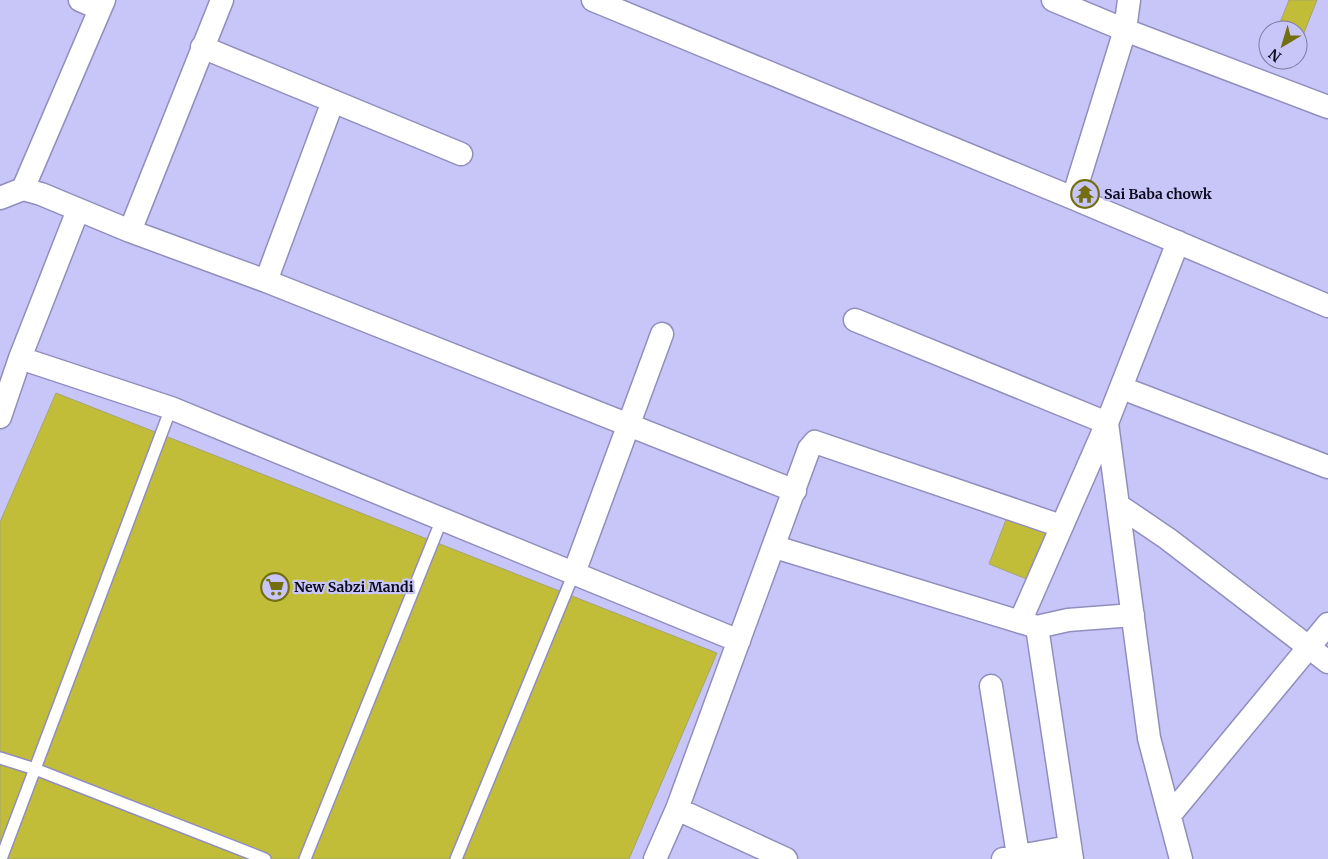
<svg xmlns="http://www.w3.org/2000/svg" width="1328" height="859" viewBox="0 0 1328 859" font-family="Merriweather,serif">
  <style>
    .building { fill: #c2bd39; stroke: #a6a571 }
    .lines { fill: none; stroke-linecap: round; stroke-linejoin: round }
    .lane-casing { stroke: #918ebe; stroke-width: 14 }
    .street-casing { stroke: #918ebe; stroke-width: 25 }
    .lane { stroke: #fff; stroke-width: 11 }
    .street { stroke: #fff; stroke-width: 22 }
    .labels { text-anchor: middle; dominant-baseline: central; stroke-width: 4.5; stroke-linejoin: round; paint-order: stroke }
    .poi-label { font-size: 14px; font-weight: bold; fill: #0d0b1c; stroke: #c8c6f8; text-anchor: start }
  </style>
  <rect width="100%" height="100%" fill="#c8c6f8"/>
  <path class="building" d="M1289,0h28l-19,48v-18h-21z
    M56,393l661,260 -88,206h-629v-337z
    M1007,517l45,17 -18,48 -45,-18z"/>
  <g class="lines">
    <defs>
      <path id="lane" d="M0,758l35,11 230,90
        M1,859l170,-451
        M305,859l137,-340
        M456,859l118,-286"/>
      <path id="street" d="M80,0l20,9
        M593,0l480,198 255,108
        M1053,0l72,30 203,77
        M202,47l259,107
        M23,189l81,-189
        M0,198l23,-9 18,5 89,37 136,50 529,210
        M1073,198l52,-168 4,-30
        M130,231l92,-231
        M1178,242l-71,181 42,315 32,121
        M266,281l67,-180
        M855,320l252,103 -87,199
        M20,358l151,50 568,233
        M1122,388l206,79
        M0,417l20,-59 58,-148
        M1118,505l50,34 160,123
        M775,547l262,80 31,-7 65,-5
        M574,573l88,-239
        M1037,627l35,232
        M991,686l27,169
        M677,809l109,50
        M1170,815l158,-191
        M655,859l22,-50 132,-360 6,-7 246,84
        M1003,859l66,-12"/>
    </defs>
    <use href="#lane" class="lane-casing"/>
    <use href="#street" class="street-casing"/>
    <use href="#lane" class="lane"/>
    <use href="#street" class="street"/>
  </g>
  <defs>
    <symbol id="temple-ring" viewBox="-11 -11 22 22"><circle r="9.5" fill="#c8c6f8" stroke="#736f10" stroke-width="1.5"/><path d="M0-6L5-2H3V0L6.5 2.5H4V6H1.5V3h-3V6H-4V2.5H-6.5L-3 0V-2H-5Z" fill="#736f10"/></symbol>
    <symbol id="supermarket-ring" viewBox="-11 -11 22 22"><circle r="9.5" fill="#c8c6f8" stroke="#736f10" stroke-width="1.5"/><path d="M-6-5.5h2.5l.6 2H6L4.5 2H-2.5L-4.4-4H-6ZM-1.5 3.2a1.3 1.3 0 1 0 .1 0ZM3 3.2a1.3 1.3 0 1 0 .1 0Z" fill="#736f10"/></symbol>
  </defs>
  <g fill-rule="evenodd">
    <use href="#temple-ring" x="1069" y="178" width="32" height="32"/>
    <use href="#supermarket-ring" x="259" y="571" width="32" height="32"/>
  </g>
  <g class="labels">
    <g class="poi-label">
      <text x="1104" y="194">Sai Baba chowk</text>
      <text x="294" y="587">New Sabzi Mandi</text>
    </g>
  </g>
  <g transform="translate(1283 45) rotate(218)"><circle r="24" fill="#c8c6f8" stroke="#7d7ba0"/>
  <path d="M0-4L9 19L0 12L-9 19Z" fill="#736f10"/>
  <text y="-8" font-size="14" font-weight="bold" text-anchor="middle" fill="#0d0b1c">N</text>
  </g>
</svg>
